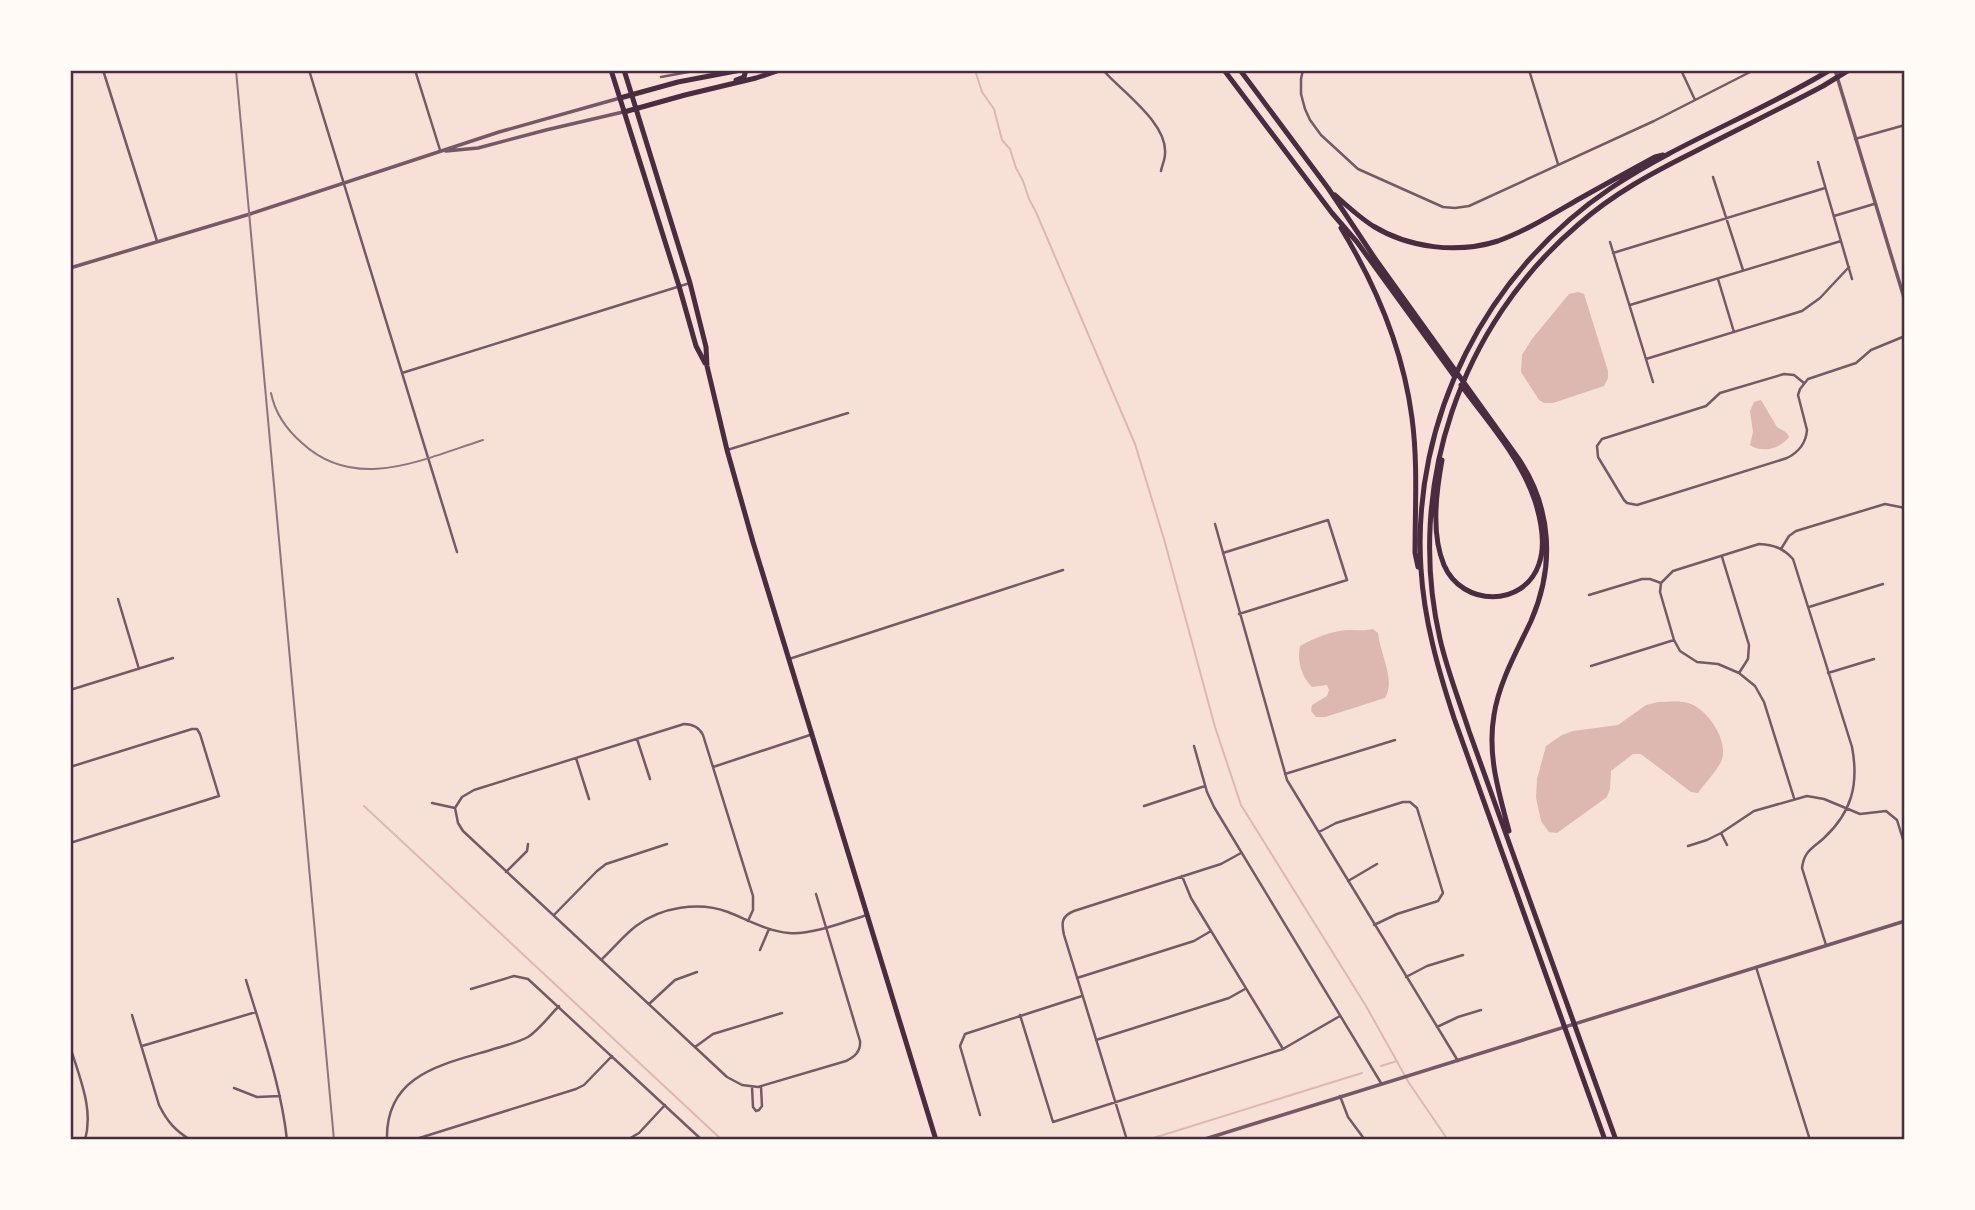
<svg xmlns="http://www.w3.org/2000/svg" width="1975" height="1210" viewBox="0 0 1975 1210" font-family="'PT Sans',sans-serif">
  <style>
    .water { fill: #dcb8b0 }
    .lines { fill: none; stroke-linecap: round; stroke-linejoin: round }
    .stream { stroke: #dcb8b0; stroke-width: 2 }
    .minor { stroke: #755966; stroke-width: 2.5 }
    .tertiary { stroke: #755966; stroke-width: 3.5 }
    .primary { stroke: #4a2c40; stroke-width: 5 }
    .motorway { stroke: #4a2c40; stroke-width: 5 }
    .rail { stroke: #8f747c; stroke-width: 2 }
    .neatline { fill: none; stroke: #4a2c40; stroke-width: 2.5 }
  </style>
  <rect width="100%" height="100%" fill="#f7e1d7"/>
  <path class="water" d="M1578,292l6,2 24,77v7l-4,8 -51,17h-9l-5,-3 -18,-28 1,-17 10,-16 37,-45z
    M1761,400l16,27 10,6 2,4c-8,11 -27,17 -39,8l3,-13 -3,-21 4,-9z
    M1373,629l5,4c2,21 18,47 7,65l-60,19h-9l-5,-6 1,-6 15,-9 2,-6 -2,-5 -15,2c-11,-11 -15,-26 -12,-41 14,-8 33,-16 50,-16 8,0 14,1 23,-1z
    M1658,702c10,0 23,-2 33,2 18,7 39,39 30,58 -6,11 -16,21 -23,31l-7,-1 -50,-38h-8l-22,17 -1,18 -3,8 -50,36 -8,-1 -8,-11 -5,-23 1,-19 9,-33 16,-11 11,-4 45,-6 28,-20z"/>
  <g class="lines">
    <path class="stream" d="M975,70l7,22 12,17 8,31 8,9 6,19 7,13 6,18 7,13 99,232 29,95 51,188 26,78 125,201 43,77 39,57
      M364,806l358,334
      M1381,1066l16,-5
      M1147,1140l215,-67"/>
    <path class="minor" d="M103,70l54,171
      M309,70l148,482
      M415,70l25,80
      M1103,70c18,21 65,53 62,84 0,6 -3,11 -4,17
      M1303,70l-2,9v15l4,15 5,11 11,15 37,34 85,38 12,1 14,-2 185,-85 100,-51
      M1529,70l29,94
      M1681,70l14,30
      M661,77l38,-7
      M1855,139l50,-14
      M1818,162l34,117
      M1713,177l30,93
      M1834,216l40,-12
      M1610,242l43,140
      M1613,253l212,-65
      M1718,279l16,53
      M1630,305l211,-64
      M1646,359l156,-48 18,-13 29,-31
      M402,373l288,-90
      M1804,383l-10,-8 -10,-1 -64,19 -14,13 -104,33 -5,7 1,11 26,43 3,3 10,2 150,-47c12,-6 19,-15 20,-28l-9,-35 2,-6 8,-10 48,-16 15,-13 34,-14
      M727,450l121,-37
      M1215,524l72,256 171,281
      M1781,549l8,-13 7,-5 89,-27 20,4
      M1223,553l105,-33 19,60 -108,34
      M1722,557l27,88 -1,14 -9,14
      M1661,583l12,-12 86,-27c15,1 24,4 34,15l59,188c7,37 0,65 -28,91 -12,11 -20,13 -22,30l24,77
      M1661,583l-1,9 14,48 6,11 17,11 21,2 21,9 16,13 9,16 30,96
      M1589,595l53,-16h8l11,4
      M118,599l21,70
      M1809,607l74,-23
      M789,659l274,-89
      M1591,666l83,-26
      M1828,673l46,-14
      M70,690l103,-32
      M637,739l13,40
      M1194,746l13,46 7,15 167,276
      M576,758l13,41
      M70,767l122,-38h5l3,5 19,62 -149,47
      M713,767l97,-32
      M1285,774l110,-34
      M432,803l23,5
      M1144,806l61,-20
      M455,808l3,15 5,8 264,246 15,8 16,2 88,-26c9,-4 15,-10 14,-20l-44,-147
      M455,808l7,-11 12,-7 210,-66c8,0 15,3 19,11l50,161v14l-5,11
      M1319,832l17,-9 67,-21h7l7,6 26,85 -5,8 -41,13 -23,11
      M1721,833l6,12
      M1688,846l19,-6 14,-7 33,-22 53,-15 17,3 36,15 26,-3 11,9 8,26
      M506,872l21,-21 1,-7
      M1182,876l9,22 92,151
      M1348,881l29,-17
      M554,915l43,-44 9,-7 61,-20
      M760,950l9,-21
      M601,960c12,-11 22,-24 35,-34 25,-19 63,-25 92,-14 20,8 39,19 61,21 23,2 55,-11 78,-18
      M1756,967l54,173
      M1406,977l21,-11 36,-11
      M1077,978l117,-37 17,-10
      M246,980c16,53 35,105 41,160
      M471,989l43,-13 14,3 174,161
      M649,1004l26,-24 22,-8
      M132,1015l27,90c8,16 16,26 32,35
      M1020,1015l33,107 230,-73 57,-33
      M1437,1027l21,-10 23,-7
      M1096,1040l133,-42 16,-9
      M70,1046c9,31 24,62 15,94
      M142,1046l114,-34
      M695,1047l18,-13 69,-21
      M752,1087l1,20 3,4 3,-1 3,-4 -1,-19
      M234,1088l23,9 23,-1
      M1340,1096l8,21 17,23
      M980,1115l-20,-69 5,-12 117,-38
      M387,1140c-2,-68 59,-76 110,-92 10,-3 22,-6 31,-11 12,-8 21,-21 31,-31
      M413,1140l163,-51 8,-4 28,-29
      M627,1140l12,-7 26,-28
      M1127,1140l-63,-205c-3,-13 -2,-19 10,-24l147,-47 20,-11"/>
    <path class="tertiary" d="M1835,70l70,231
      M446,151l32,-3 68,-18 77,-18
      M70,268l180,-54 249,-82 121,-34
      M1202,1140l703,-219"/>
    <path class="primary" d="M611,70l68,216 17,60 9,17
      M624,70l66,213 16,64 1,19 20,84 26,92 183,598
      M736,80l8,-3 2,-7
      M620,98l58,-16 63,-12
      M624,112l61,-17 71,-17 24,-8"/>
    <path class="motorway" d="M1224,70l108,143 25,29 98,135
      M1240,70l88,118 48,72 142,198c34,50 37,108 13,163 -14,30 -32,61 -37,94 -7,40 5,78 15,116
      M1335,195c12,11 24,22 38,31 36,22 84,28 125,15 28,-10 55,-27 81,-42 25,-14 50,-28 76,-42l8,-2
      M1341,228c36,59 62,121 71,190 6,45 3,91 3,135l3,14
      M1442,460c-6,33 -11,74 2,105 18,42 80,43 95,-1 7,-20 2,-44 -4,-63 -14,-43 -48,-80 -74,-116
      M1605,1140l-151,-422c-16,-49 -30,-98 -33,-149 -10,-150 66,-298 190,-381 69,-46 148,-75 219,-118
      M1616,1140c-35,-96 -69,-193 -104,-289 -14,-40 -29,-80 -43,-120 -10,-31 -22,-61 -29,-92 -35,-152 20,-314 139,-415 34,-30 73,-51 113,-71 44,-23 88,-44 131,-67l26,-16"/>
    <path class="rail" d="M236,70l98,1070
      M271,393c4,20 16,37 31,50 54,50 121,16 181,-3"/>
  </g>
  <rect width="1975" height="1210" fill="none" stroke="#fffaf5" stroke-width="144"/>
  <rect x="72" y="72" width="1831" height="1066" class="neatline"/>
</svg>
